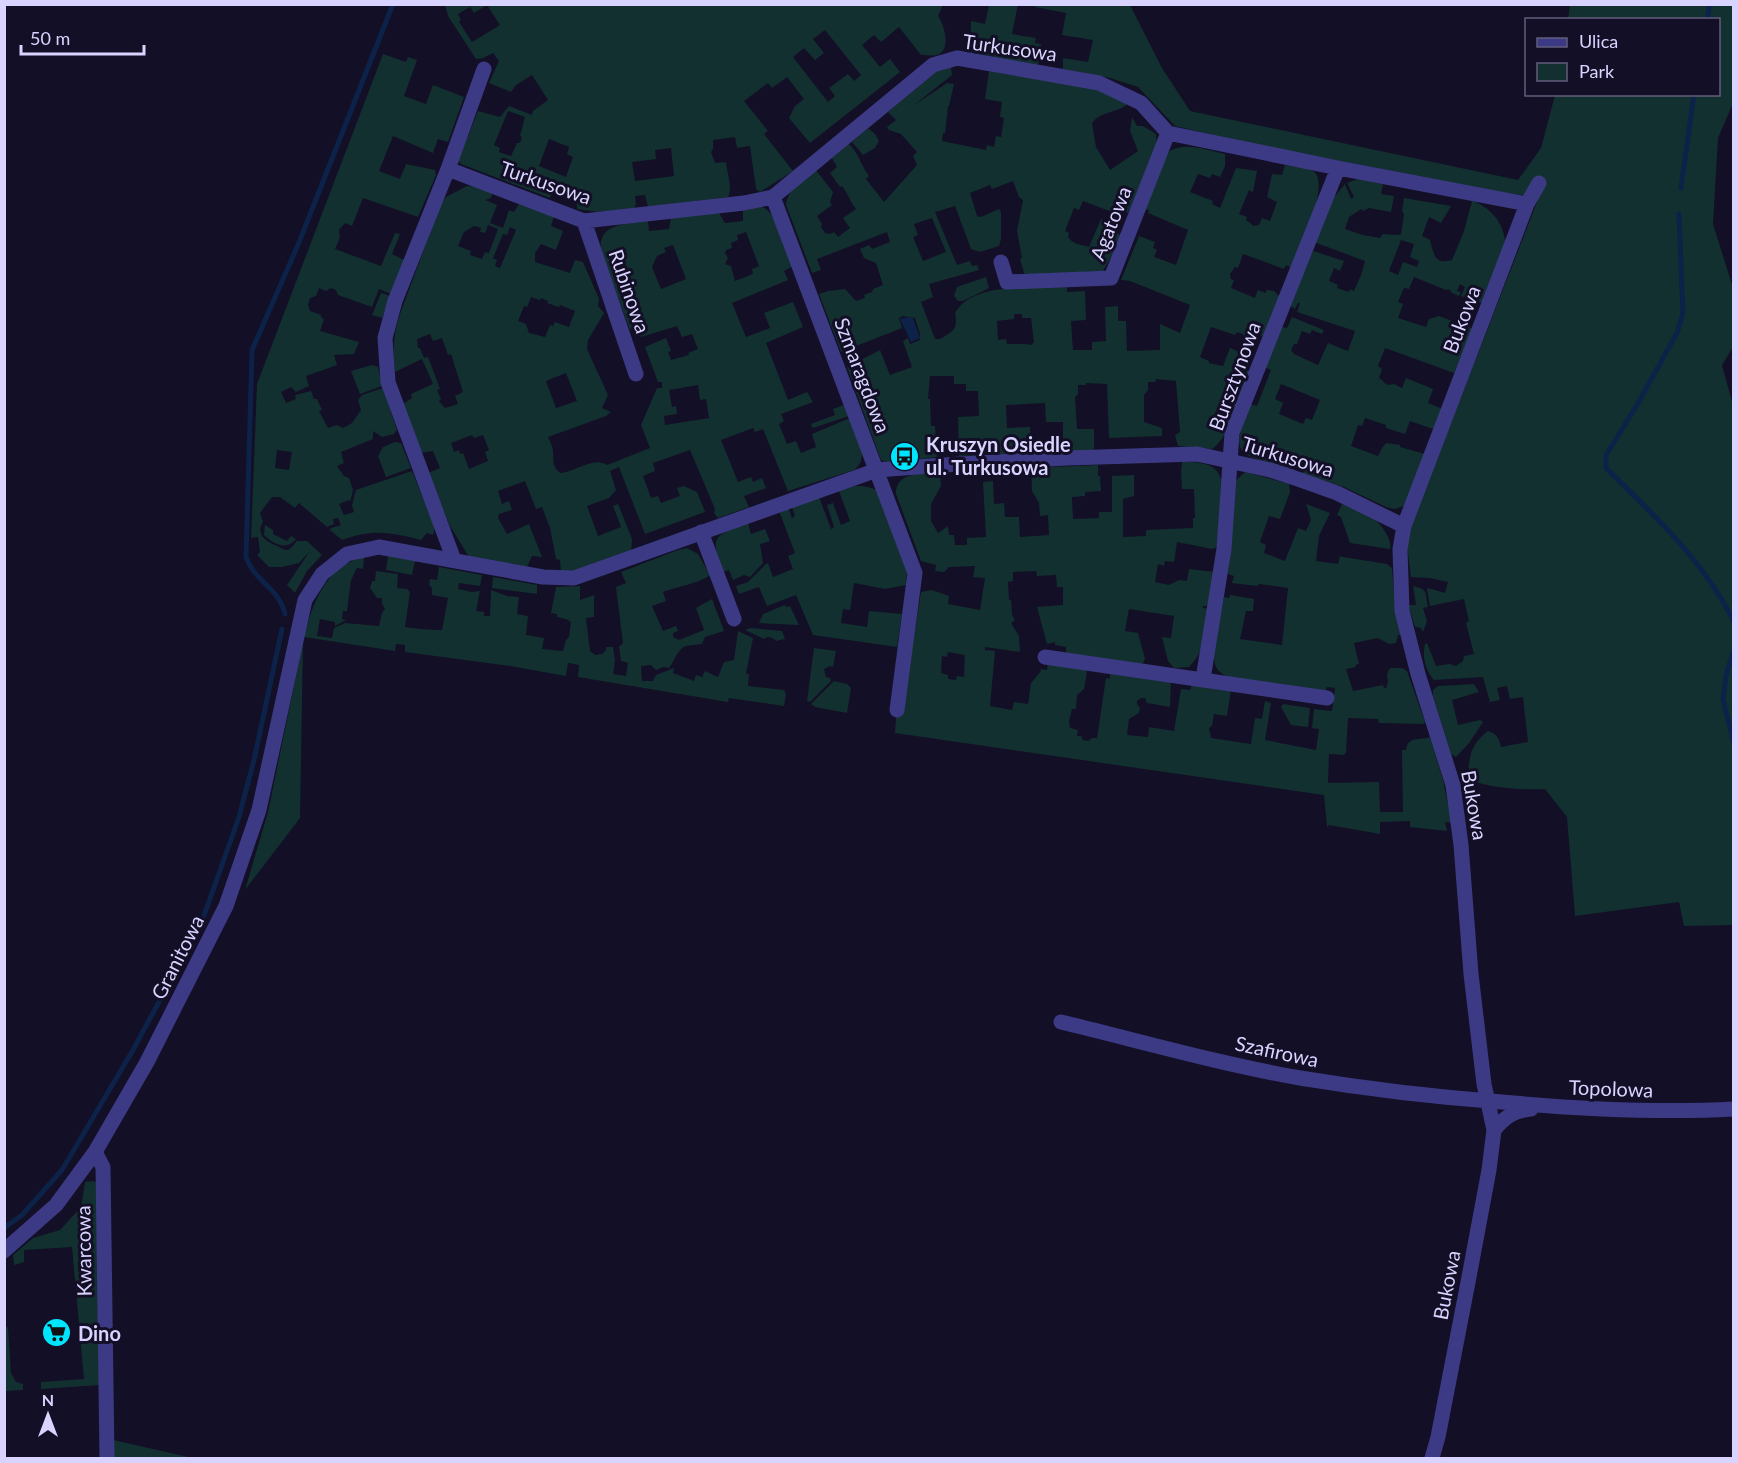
<svg xmlns="http://www.w3.org/2000/svg" width="1738" height="1463" viewBox="0 0 1738 1463" font-family="Lato,sans-serif">
  <style>
    .green { fill: #12302f; fill-rule: evenodd }
    .water { fill: #0c2248 }
    .lines { fill: none; stroke-linecap: round; stroke-linejoin: round }
    .stream { stroke: #0c2248; stroke-width: 5 }
    .minor { stroke: #3d3a85; stroke-width: 15 }
    .labels { text-anchor: middle; dominant-baseline: central; stroke-width: 6; stroke-linejoin: round; paint-order: stroke }
    .street-label { font-size: 20px; fill: #d9d4ff; stroke: #130f26 }
    .poi-label { font-size: 20px; font-weight: bold; fill: #d9d4ff; stroke: #130f26; text-anchor: start }
  </style>
  <rect width="100%" height="100%" fill="#130f26"/>
  <path class="green" d="M1018,4l-6,30 24,4 -1,5 6,1 -3,21 -68,-13 1,-31 14,3 4,-19z
    M1036,4l94,1 32,63 28,43 328,69 23,-32 14,-53 163,-1v-74l-150,-1 2,-14h163v98l-15,35 -5,86 21,67 -1,56 -11,18 12,44 -1,516 -49,1 -5,-24 -104,14 -8,-99 -22,-28c-27,1 -51,-1 -77,-9 1,-21 1,-35 20,-49 9,3 11,7 13,16l27,-5 -5,-45 -13,2 -3,-13 -10,2 3,12 -10,2 -7,-25 -49,3c-9,-10 -12,-23 -9,-36l2,-1 9,23 13,-2 7,2 7,-5 1,-5 10,-2 -8,-31 3,-2 -5,-22 -34,7 -3,-17 1,-1 17,5 3,-11 -18,-4 -19,-1 -5,-38 133,-342 -34,-4 -248,-48 -82,-19 -37,-39 -28,-9 -47,-9v-11l25,4 5,-22 -31,-5 4,-22 -31,-6z
    M445,5h498l-5,11c6,8 12,29 3,37 -5,4 -14,2 -20,2l-22,-28 -18,15 -7,-7 -12,10 18,22 10,-8 10,13 -90,71 -21,-25 6,-12 9,-7 -17,-22 -15,11 -4,-5 -24,18 24,30 -4,3 29,37 -33,21 -4,-3 -6,-43 -13,2 -2,-11 -22,3v9l-2,3 4,11 11,-1c1,11 7,26 2,35l-80,10 -3,-12 -10,1 1,8 -2,5 -36,3 -21,-3 -1,-12 -23,-8 -3,9 -89,-34 -3,-3 20,-50 22,6 9,-11 23,9 1,-4 15,-11 -16,-25 -16,10 -5,7 -22,-9 10,-22 -6,-8 -10,5 -7,1 -28,-43zM487,5l13,20 -28,17 -13,-20 2,-2 -3,-6 12,-7 4,6zM825,30l36,45 -7,6 -6,-7 -19,14 6,8 -7,6 -35,-45 11,-9 11,12 9,-7 -11,-14zM508,111l17,6 -5,19 2,1 -2,6h-3l-6,13 -12,-4 1,-4 -6,-3zM549,139l20,8 -2,7 6,3 -7,20 -27,-11zM671,148l3,28 -39,5 -3,-19 24,-3 -1,-9z
    M383,54l23,8 2,-5 9,3 -13,36 22,8 7,-19 31,12 -16,45 -10,-3 -5,14 -40,-17 -14,35 21,8 6,-15 29,6 1,5 -18,42 -55,-19 -11,28 -7,-3 -6,7 1,7 -5,12 46,17 14,-33 5,1 -8,20 12,6 -13,34 -12,-5 -7,18 -34,-12 -2,-5 -5,-2 -5,3 -7,-3 -3,8 -6,2 -2,7 2,6 11,4v2l3,2 -4,12 39,11 -5,12 -20,1 3,10 -31,11 3,10 -13,6 -5,-5 -10,5 5,11 10,-4 -1,-4 16,-4 3,8h3l5,11 -3,1 9,17 9,-3 6,3 9,-5 9,-13 -3,-10 4,-5 21,-7 14,42 -3,4 -12,3 -9,-6v8l-32,13 3,11 -7,3 7,10 5,2 4,12 -3,12 -1,-2 -10,4 5,11 10,-3 -2,-7 4,-15 56,-19 23,56 -2,8 -6,-2 -6,7c-31,-8 -49,-11 -79,0l-12,-10 1,-2 10,-3 -3,-7 -5,1 1,5 -7,3 -28,-24 -4,5 -15,-11h-8l-12,16 3,9c-8,13 4,20 14,24 3,1 6,4 9,4 4,1 8,-6 11,-9h10l15,14 -15,16 -12,22 -8,-8 23,-34 -11,12 -17,4h-13l-12,-12 3,-3 -2,-15 -7,1 6,-154zM277,450l15,2 -3,18 -14,-2z
    M951,67l1,8 -39,31 34,-23 7,1 -5,22h-1l-3,27h-2l-1,8 44,9 1,-5 7,2 2,-11 5,1 3,-19 -4,-1 2,-15 -17,-3 4,-28 107,18 33,14c-11,10 -28,8 -37,20l4,24 14,23 28,-19 -8,-20 2,-14 5,9h6l13,8 1,13 -29,66 -7,-2 -1,4 -37,-14 -4,9 -5,-2 -9,23 4,2 -1,4c4,7 14,8 21,10l12,-28 15,5 -2,6 6,5 -9,22 -8,14 -75,4 -4,-2 -4,-14 2,-1 -5,-27 6,-31 -4,-3 -6,-16 -21,8 -2,-4 -20,8 7,23 4,1 18,-8 2,3v27l-2,7 -19,6 -9,-3 -16,-43 -20,6 22,53 13,-4 2,5 5,-1 2,5 -50,14 4,13 -12,5 14,37h5c14,-8 18,-10 15,-26 18,-32 80,-25 112,-26v5l18,-1 1,29 -15,1 2,29h19v-8l14,-1 -1,-34 13,-1v15h8l1,30 33,-1v-26l20,9 10,-28 -60,-24 -9,-1 18,-44 16,6 -2,6 4,2 -3,7 22,8 12,-35 -40,-17 1,-3 -6,-1 25,-57c17,-11 38,-2 57,2v12l-5,11 -8,-3 -2,4 -12,-4 -8,18 23,9 -1,3 8,4 16,-40 21,3 -4,21 -4,-2 -10,24 8,3 -1,3 8,6 5,-1 3,-7 8,3 7,-19 -10,-5 5,-23 10,1 3,-10c8,2 21,2 28,6 19,12 -15,80 -21,97l-6,-3 -2,4 -41,-15 -5,14 -3,-1 -5,7 1,5 3,1 -3,8 24,10 3,-8 7,3 2,-3 7,1 6,6 -15,40 -7,-3 -6,13 -9,-6v-7l-6,-2 -2,3 -24,-8 -11,30 9,4v2l14,3 7,-18 19,8 -4,11 5,5c-8,19 -21,67 -38,77l-34,-3 -3,-11 5,-3 -4,-51 -20,-2 -1,3h-7v8l-4,5v27l18,6v8l-53,2 -2,-54 -21,-1v2h-8v9l-3,3 2,32h17v19l-3,3 -41,2 -3,-2 -1,-10 17,-1v-18h-17l-1,-19 -39,2 1,23 23,-1 1,26 -44,2 -1,-15 -3,1 1,14 -25,1 -1,-39 21,-1 -1,-25h-12v-7h-12v-8h-24l-2,23h2l1,27h4l2,31 -50,6 -6,-3 -34,-93 33,-17 10,25 22,-8 -9,-26 5,-3 2,6 10,-4v-6l-5,-16 -12,-2 -4,2 3,10 -61,24 -22,-58 9,-3 17,-2 11,12 9,-3 -1,-3 8,-3 1,-3 10,-4 -7,-22 -12,-5 -4,-9 9,-4 3,4 18,-7 -3,-10 -70,27 4,11 -9,3 -26,-68c2,-17 17,-25 30,-35l17,22 -3,10 2,3 -15,11 5,8 -1,3 4,6 5,1 4,-2 4,5 12,-9 -7,-10 13,-9c-6,-7 -8,-16 -14,-23l-2,1 -10,-14 7,-6 -5,-9 17,-14c10,10 12,21 20,32l-3,3 18,23 33,-37 -4,-9 4,-4 -16,-18 -12,-4 -2,-3 9,-7 -8,-8 48,-40zM932,218l14,34 -23,9 -10,-24 5,-2 -4,-11zM1014,314h8v4h9l3,24 -3,3 -6,-1h-18l-1,-5 -8,1 -1,-19 17,-2z
    M869,129l6,5 4,7 -4,7 -12,7 -11,-13 14,-12z
    M1358,179l25,5 -2,10 13,2 -3,16 -22,-4 -6,3 -2,-2 -12,8 -4,12 18,6 17,3 3,-4 15,1 3,-1 3,-20 -2,-3 2,-13 47,8 -10,17 -12,-6 -7,19 8,4c3,11 4,26 22,20l12,-29 8,-30c18,5 35,25 33,46 -2,11 -18,44 -23,56l-21,-7 4,-9 -5,-3 -3,7 4,1 -2,4 -7,-3 -3,-4 -3,1 -32,-13 -5,12 -5,-1 -6,14 5,2 -5,14 28,9 3,-8 10,-3 35,13 -20,44 -69,-25 -7,18 4,3 -3,9c6,3 5,9 15,6l8,4 4,-10 27,11 -5,14 15,6 -7,17 -3,3 -23,-8 -5,13 -19,-6v-3l-21,-7 -3,8 -4,-1 -7,21 27,10 4,-8 4,-5 14,2v2l25,7 -21,52 -10,3 -8,-2 -42,-20 -41,-13 -1,-14 -7,-2 -3,7 -4,3c-51,-15 -58,-9 -39,-64l8,2 14,-36 -7,-3 18,-40 5,1 5,-11 32,13 -2,4 -10,-4 -2,4 -8,-3 -5,13h-3l-3,6 3,4 24,11 10,-22 20,8 7,-20 -58,-19 3,-9h-2l-3,6 -6,-4 24,-54 31,10 -4,10 -6,-3 -5,13 9,4 -1,3 12,4 1,-3 4,2 7,-16 4,-14 -51,-19 16,-40 15,-18 6,15 3,-2 -7,-14zM1401,240l13,4 -4,13 9,4 -2,6 -14,-5 -5,13 -9,-4zM1281,384l39,16 -8,20 -6,-2 -3,6 -24,-10 4,-11 -8,-4z
    M467,186l14,1 12,5 -2,6 -6,2 12,5 -7,18 13,5 6,-18 5,2 5,-8 35,13 -3,9 12,5 -7,19 -15,-6 -6,9v9l35,11 5,-13 8,2 16,37 -1,7 6,7 -16,27 -1,9 21,46 -6,13 9,4 -5,4 -58,21c2,4 5,10 5,14 1,9 -2,14 7,22 16,-1 33,-17 47,-8l43,-17 -9,-23 16,-37h5v-6h-4l-13,-35 21,-9 5,13 -3,1 3,8 18,-5 -1,-2 10,-4 -6,-15 -10,3 -5,-11 -36,11 -4,-11 -7,4 -29,-79c-4,-29 27,-27 47,-30l1,10 20,-2 2,-11 48,-5 6,10 18,-2v-12c6,-1 13,-3 19,-2 15,4 26,46 31,59l-9,5 4,9 -56,23 14,34 24,-9 -6,-15 29,-11 10,25 -37,16 22,57 19,-8 6,10 -32,12 3,7 -5,3 8,20 9,-3 5,12 15,-6 -4,-13 38,-16c6,17 21,39 4,52l-66,21 -25,-62 -8,3 -2,-4 -32,12 17,42 13,-5 2,5 9,-4 4,10 -22,8 5,11 -31,11 -4,-5 1,-4 -25,-59 -37,13 2,8 -12,5 8,22 7,-2 3,7 19,-7 -3,-8 7,-2 13,6 8,20 -60,22 -26,-67 -9,4 6,19 -7,8 -22,8 11,30 23,-9 -8,-21 5,-2 14,35 -1,15 -46,16 -24,2 -1,-12 -4,-1 -6,-31 -8,-21 -6,2 -11,-28 -27,10 4,13 7,-3 3,9 -13,4 -1,4 9,16 22,-10 13,33 -10,-1 -5,11 -58,-10 -19,-31 -22,-53 12,-5 -7,-17 -13,2 -17,-49 9,-6 -1,-4 22,-10 -11,-25 -27,13c-2,-21 -2,-38 5,-58l41,-110 5,-7zM488,225l10,4 -9,24 -4,-1 -3,7 -12,-4 1,-4 -13,-5 6,-14 10,-6 7,2 -1,4 5,1zM510,227l6,3 -16,38 -5,-2 2,-6 -4,-2 10,-24 4,1zM746,232l13,34 -7,3 1,5 -18,7 -4,-15 -6,-2 3,-6 -3,-5 1,-3 6,-2 -1,-5 7,-3 -1,-5zM673,245l13,34 -25,10 -9,-22 5,-11 9,-4 -2,-4zM531,297l9,3 1,-2 7,3 -1,2 12,4 1,-2 15,6 -6,16 -14,-5 -2,4 -3,-1 -5,12 -16,-4 -3,-9 -8,-3 6,-15 3,1zM430,334l3,7 9,-3 6,17 3,-1 12,38 -8,4 3,8 -13,4 -6,-7 2,-2 -4,-9 3,-1 -12,-32 -4,1 -4,-10h-2l-1,-9zM566,373l11,28 -21,7 -10,-27zM698,385l2,15 6,-1 3,19 -44,7 -1,-9 13,-2 -1,-8 -4,1 -3,-17zM472,435l2,3 9,-3 6,15 -4,2 3,9 -19,8 -6,-16 -3,1 -1,-4 -5,2 -3,-9z
    M986,277l3,11 -26,13h-5l-4,-5 3,-9z
    M381,293l9,3 -8,22 -10,-3z
    M372,365l6,2 4,19 -22,8 -9,-23z
    M844,405l5,11 -36,12 -2,-4 24,-9 -2,-6z
    M395,442l6,1 10,25 -25,9 -8,-21 5,-9z
    M1182,462c16,0 35,0 39,18l-3,67 -6,2 -35,-7 -3,20 -9,-1 -1,5 -6,-2 -3,18 14,3 10,-5 8,1 2,-12 26,3 -5,34h-7v2l7,1c-5,22 -4,41 -21,58l-15,1 -6,-7 -6,-24 9,1 3,-22 -45,-7 -4,22 13,2 7,26 -3,6 -76,-12v-6l-11,-2v-3l-8,2 -10,-37 26,-2v-18h-6l-1,-12 -19,1 -1,-5 -23,1v9l-5,1 1,18h2l1,15 3,5 -4,3 8,13 1,16 -35,-5v3l10,1 -5,55 22,4 2,-8 14,2 3,-21 10,-12 -1,-2 7,1 1,-7 37,6 2,3 -3,17 -7,6 -1,14h-4l-3,13 1,6 8,2 -1,6h4l2,4 5,1 4,-3h5l9,-60 4,1v-6l61,8 -1,26 -23,-4 -2,-5h-4l-4,3v3l3,4 -1,5 -10,6 -2,16 21,2 1,-10 25,4 7,-42 9,1 2,-6 39,6 -4,26 -13,-2 -2,12 -3,2 2,10 40,6 4,-26 7,1 3,-18 6,2 -6,37 51,10 3,-21 -7,-1 2,-19 18,2 3,-23 -8,-1 -2,5 -97,-15c-6,-3 -11,-6 -13,-13 -4,-11 7,-53 9,-67l5,1 1,-3 24,4 -1,12h-7l-6,28 42,6 6,-57 -29,-4 -2,2 -25,-3 2,-7 -6,-2 6,-92 11,-10 44,12 1,8 -10,27 -11,-3 -9,26 6,3 -2,8 21,8 13,-33 8,3 5,-11 -5,-16 24,9 -11,23 -3,25 22,3 2,-8 3,1 44,7 5,4 3,38 6,29h-3l-2,8 -7,1 -11,-6 -24,5 5,21 -4,1 1,2 -10,2 7,22 30,-6 1,3h2l2,-6 -1,-8 3,-6h12l5,3 18,51 -1,2 -45,-1 -1,-4 -30,-1 -2,34 -2,3 -15,-1 -1,29 51,-1 1,30h23l-1,-62h4c2,-15 15,-9 24,-13l13,43 9,43 -7,-1 2,9 -37,-4v-6l-30,1v12l-51,-9 -2,2 -3,-32 -429,-62 1,-16h5l20,-125 11,-2 17,6 -1,8 32,6 5,-32 -12,-1 2,-11 -26,1 -5,5 -9,-1 1,-6 -15,-4 -25,-67c-1,-23 28,-20 44,-22l1,14 -10,18v17l7,12 10,-7 1,9h5l1,10h12v-7l19,-1 -3,-55 10,-1 1,23 10,-1 1,14h14l1,20 29,-2 -1,-20 -8,1 -1,-13 -7,-12 -1,-23 67,-3v11h2l1,15 -16,1v4l-13,1 1,22 26,-1v-6h13v-36l22,-1v21l-11,3v38l23,-1v-6l47,-2v-10h2l-1,-29h-12l-1,-16zM948,652l17,3 -1,22 -7,-1 -1,4 -8,-1v-4l-7,-2 1,-17 5,1z
    M853,486c10,0 18,0 26,6l28,78 -1,15 -21,4 -31,-6 -4,27 -7,-1 -2,14 26,4 2,-16 33,3 -5,33 -84,-12 -17,-40 -29,11 -8,-19 -20,7 -3,-8 12,-4 18,-18 2,-1 5,14 20,-8 -5,-13 7,-3 -16,-42 9,-4 4,11 3,-2 -3,-9 27,-10 12,32 3,-2 -7,-22 6,-2 8,22 9,-4 -11,-30z
    M1342,504c20,6 37,13 46,33 2,5 3,9 2,12l-40,-6 -9,-26 -4,-2z
    M748,523l3,11 14,-5 5,12 -10,3 3,19 -13,14 -6,-2 -11,5 -4,-10 -6,2c-14,-37 -9,-36 25,-49z
    M265,525l8,5v4l14,7 4,-5 5,3c-9,12 -23,5 -32,-4z
    M687,548l11,6 12,21c-9,8 -34,12 -47,17l3,9 -14,5 11,25 13,-5 2,5 -5,2v4l6,3 25,-10 -8,-22 16,-9 12,32 -19,6 -3,7c-6,1 -11,1 -16,2 -8,2 -12,16 -17,22l-6,-1 -7,3 -5,-5 -10,1 1,15h11l3,-6 18,-7 -1,5 21,8 2,-6 6,2 3,-6 13,6 6,-15 10,-2 4,-29 15,7 -7,36h3l-1,12 36,4 2,4 -2,12 -55,-8 -1,4 -150,-25 1,-12 -11,-2 -2,13 -56,-10 -105,-14v-7l-9,-1 -1,7 -91,-14c8,-32 21,-69 56,-79h4l-1,11 -6,-1 -6,12 -4,31h-4l-1,8 4,1 -11,6v-4l-15,-3 -3,17 15,2 2,-10 11,-5 34,3 3,-13 3,-4 -3,-5v-6h-5l-7,-10 2,-7h3l1,-10 22,3 -1,14 10,1 3,3 -5,35c14,2 25,3 37,3l6,-32 -16,-3v-7l-3,-3 1,-6 7,1 2,-13 43,8 -2,11 -21,-3 -1,6 14,3 8,-1 -4,20 8,1v4h6l1,-26 16,6 12,1 -2,17 11,2 -2,19 18,3 -2,11 21,2 3,-11 3,-3 2,-15 -5,-3 -9,-2v-3l-6,-1 5,-26 24,-1v14l14,-5v22l-8,1 4,33 5,4 7,-1 4,-4v-3h7l2,14 -2,13 13,2 2,-13 -7,-2 -2,-14 4,-4 -7,-56 10,-4 -5,-11 57,-22z
    M388,556l27,5 -3,14 -26,-5z
    M493,577l44,8v9l-45,-6z
    M1413,586c15,4 12,5 15,21l-5,1 4,13 -4,11 -2,-4 -6,-1 -7,-22h8z
    M785,605l1,2 4,-1 9,19 -42,-2h2l4,-9z
    M751,628l31,3 3,8 -9,2 -3,-3 -6,-1 -3,2 -19,-9z
    M303,642l-3,176 -55,72 23,-78z
    M814,648l22,3 -3,16 -3,-1 -6,3 2,8 4,1 1,3 -21,21 -3,-1z
    M834,681l13,3 4,4 -4,25 -32,-6 -4,-3z
    M1474,684l5,8 -27,8 6,25 22,-5 3,2 -14,21 -13,14 -5,-3 -18,-58v-6l5,-4z
    M1283,704l27,4 -2,19 -17,-2 -10,-18z
    M93,1181l4,2 4,202 -60,4v-7l43,-3 -12,-132 -48,3v12l-10,3 -1,-10 20,-17 27,-8 21,-23 4,-25z
    M8,1327l3,46 5,9 7,2v6l-18,1 -1,-63z
    M113,1440l80,18h-80z"/>
  <path class="water" d="M908,317l5,1 7,20 -9,4 -11,-23z"/>
  <g class="lines">
    <path class="stream" d="M1707,20l3,-16
      M1681,188l13,-94
      M1679,214l4,99 -6,20 -40,72 -31,50v13c48,47 98,93 128,154
      M285,614c-6,-26 -32,-34 -39,-57l6,-207 46,-105 95,-241
      M1734,650l-8,25 -3,24 11,45
      M4,1228l18,-13 40,-45 71,-120 68,-126 38,-107 15,-57 28,-131"/>
    <path class="minor" d="M448,169l36,-100
      M773,197l142,376 -18,137
      M584,221l52,153
      M1001,262l6,20 104,-4 57,-145
      M701,532l33,87
      M454,560l-66,-178 -3,-44 10,-37 53,-132 136,52 160,-18 29,-6 160,-132 24,-7 142,25 42,20 27,30 170,35 189,36
      M1045,657l282,41
      M1203,679l21,-130 8,-116 106,-265
      M1061,1022c79,19 159,42 239,56 67,11 134,19 202,24 77,7 155,11 232,7
      M1494,1130c11,-13 19,-19 37,-21
      M95,1152l8,15 4,291
      M4,1251l52,-46 39,-53 52,-90 79,-156 33,-96 46,-210 17,-26 25,-20 32,-7 164,30 31,1 303,-108 67,-5 123,-7 130,-4 73,16 22,7 45,16 67,33
      M1432,1458l6,-21 31,-160 20,-107 5,-40 -10,-46 -13,-110 -10,-129 -8,-60 -35,-111 -16,-63 -2,-62 4,-23 123,-322 12,-21"/>
  </g>
  <defs>
    <symbol id="bus-disc" viewBox="-11 -11 22 22"><circle r="9.5" fill="#00e5ff" stroke="#130f26"/><path d="M-5-6H5V4H4V6H2V4H-2V6H-4V4H-5ZM-3.5-4V0h7V-4ZM-3.5 1.2v1.5H-2V1.2ZM2 1.2v1.5H3.5V1.2Z" fill="#111"/></symbol>
    <symbol id="supermarket-disc" viewBox="-11 -11 22 22"><circle r="9.5" fill="#00e5ff" stroke="#130f26"/><path d="M-6-5.5h2.5l.6 2H6L4.5 2H-2.5L-4.4-4H-6ZM-1.5 3.2a1.3 1.3 0 1 0 .1 0ZM3 3.2a1.3 1.3 0 1 0 .1 0Z" fill="#111"/></symbol>
  </defs>
  <g fill-rule="evenodd">
    <use href="#bus-disc" x="888" y="440" width="33" height="33"/>
    <use href="#supermarket-disc" x="40" y="1316" width="33" height="33"/>
  </g>
  <g class="labels">
    <g class="street-label">
      <text transform="translate(1010 47) rotate(8)">Turkusowa</text>
      <text transform="translate(546 182) rotate(19)">Turkusowa</text>
      <text transform="translate(1110 223) rotate(-68)">Agatowa</text>
      <text transform="translate(630 291) rotate(71)">Rubinowa</text>
      <text transform="translate(1461 319) rotate(-69)">Bukowa</text>
      <text transform="translate(863 375) rotate(69)">Szmaragdowa</text>
      <text transform="translate(1234 376) rotate(-70)">Bursztynowa</text>
      <text transform="translate(1288 456) rotate(17)">Turkusowa</text>
      <text transform="translate(1475 805) rotate(80)">Bukowa</text>
      <text transform="translate(177 957) rotate(-63)">Granitowa</text>
      <text transform="translate(1277 1051) rotate(12)">Szafirowa</text>
      <text transform="translate(1611 1088) rotate(2)">Topolowa</text>
      <text transform="translate(83 1251) rotate(-91)">Kwarcowa</text>
      <text transform="translate(1446 1285) rotate(-79)">Bukowa</text>
    </g>
    <g class="poi-label">
      <text x="926" y="444">Kruszyn Osiedle<tspan x="926" dy="23">ul. Turkusowa</tspan></text>
      <text x="78" y="1333">Dino</text>
    </g>
  </g>
  <rect width="1738" height="1463" fill="none" stroke="#d9d4ff" stroke-width="12"/>
  <rect x="1525" y="18" width="195" height="78" fill="#130f26" stroke="#625e7d" stroke-width="1.5"/>
  <rect x="1537" y="38" width="30" height="9" fill="#3d3a85" stroke="#625e7d" stroke-width="1.5"/>
  <text x="1579" y="48" font-size="18" fill="#d9d4ff">Ulica</text>
  <rect x="1537" y="63" width="30" height="18" fill="#12302f" stroke="#625e7d" stroke-width="1.5"/>
  <text x="1579" y="78" font-size="18" fill="#d9d4ff">Park</text>
  <g transform="translate(48 1415)" stroke="#130f26" stroke-width="4.5" paint-order="stroke">
  <path d="M0-4.5L10 22L0 15L-10 22Z" fill="#d9d4ff"/>
  <text y="-9" font-size="16" font-weight="bold" text-anchor="middle" fill="#d9d4ff">N</text>
  </g>
  <path d="M21 45v9h123v-9" fill="none" stroke="#d9d4ff" stroke-width="3"/>
  <text x="30" y="45" font-size="18" fill="#d9d4ff" stroke="#130f26" stroke-width="4.5" paint-order="stroke">50 m</text>
</svg>
